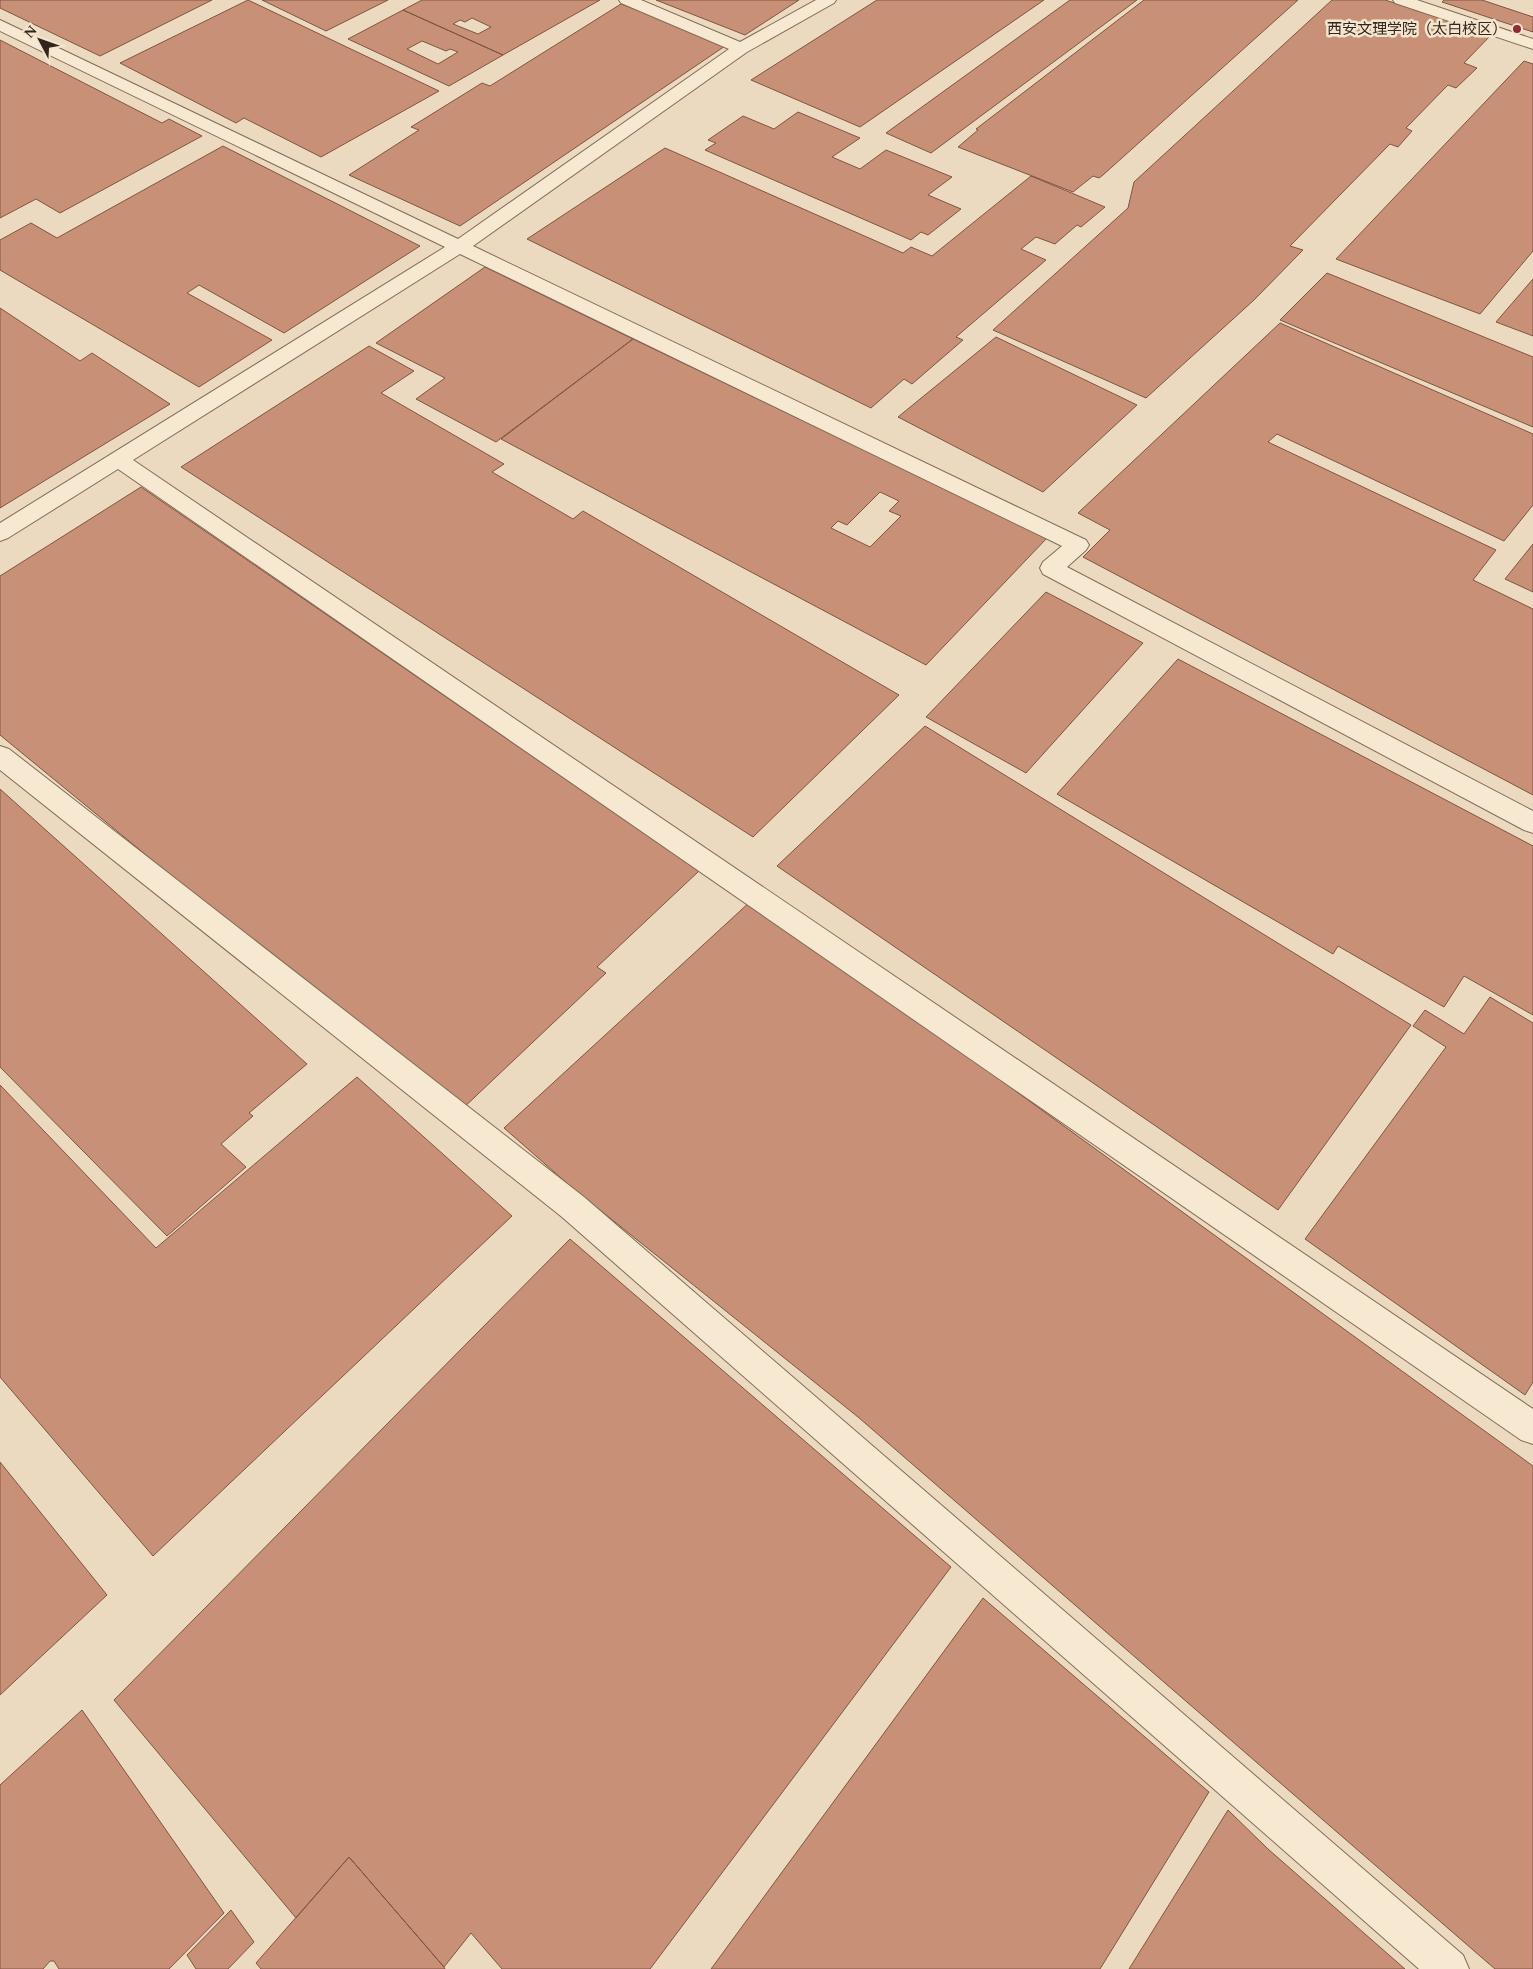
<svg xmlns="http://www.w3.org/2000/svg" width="1533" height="1969" viewBox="0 0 1533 1969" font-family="Spectral,'Noto Sans SC',serif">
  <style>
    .building { fill: #c89177; stroke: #815440; fill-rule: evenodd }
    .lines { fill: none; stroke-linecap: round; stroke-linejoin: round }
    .street-casing { stroke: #836b58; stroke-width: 2 }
    .street { fill: #f7e8d2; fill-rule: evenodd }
    .poi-dot { fill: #8f2b35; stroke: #f3e5ce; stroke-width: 2 }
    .labels { text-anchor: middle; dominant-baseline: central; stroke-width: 5; stroke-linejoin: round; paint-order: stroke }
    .far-poi-label { font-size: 15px; fill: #33251c; stroke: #f3e5ce; text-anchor: end }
  </style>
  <rect width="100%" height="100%" fill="#ebdabf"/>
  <path class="building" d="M0,0h212l-112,56 -100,-48z
    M248,0l191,91 -118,66 -77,-39 -8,5 -116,-60z
    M262,0h126l-62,31z
    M422,0h178l-97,55 -100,-45zM472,18l19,9 -13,7 -25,-10 7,-4 5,2z
    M656,0h143l-54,35z
    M877,0h167l-184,127 -109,-47z
    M1070,0h67l-206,153 -45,-20z
    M1144,0h154l-195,175 -4,3 -6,-2 -20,16 -115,-45 20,-17 -2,-1z
    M1332,0h53l107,34 -28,29 13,5 -21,20 -8,-3 -2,2 -40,41 6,3 -14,16 -8,-3 -3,3 -97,99 13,4 -49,50 -108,98 -153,-68 135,-122 6,-26z
    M1444,0h38l51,17v15l-91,-30z
    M621,4l107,40 -268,182 -111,-51 70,-45 -8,-3 71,-44 8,3z
    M403,10l100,45 -54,31 -101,-47zM422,41l24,10 4,-2 8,3 -20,12 -31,-15z
    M0,40l162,83 7,-4 33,17 -142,77 -24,-14 -36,19z
    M1524,61l9,3v187l-53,63 -144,-55z
    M798,112l62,26 -28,19 28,12 26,-19 66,27 -24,18 33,14 -33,26 -7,-3 -10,8 -206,-90 11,-7 -8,-3 35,-24 31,13z
    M223,146l197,100 -136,87 -85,-48 -12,8 85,47 -73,47 -199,-117v-30l31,-17 26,15z
    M665,148l238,105 8,-6 21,9 99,-80 74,31 -24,20 -4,-2 -22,19 -19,-7 -15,12 25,11 -90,77 7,3 -51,44 -8,-5 -33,29 -344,-169z
    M485,267l148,72 -137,103 -80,-43 29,-21 -69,-35z
    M1327,273l206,84v70l-253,-107z
    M1533,279v57l-37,-14z
    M0,308l80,53 12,-8 78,51 -170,104z
    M1280,323l253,111v71l-29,36 -227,-107 -9,8 228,108 -23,30 60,29v186l-450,-238 27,-27 -32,-17z
    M996,337l141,68 -94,87 -145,-75z
    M633,339l414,199 -121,127 -425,-226zM880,492l19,9 -10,10 12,5 -31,31 -39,-19 7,-7 9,4z
    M369,346l45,25 -33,22 123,71 -12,8 81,47 10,-8 316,184 -146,142 -572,-370z
    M141,487l558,384 -102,96 9,6 -147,139 -459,-377v-159z
    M1533,544v48l-28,-13z
    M1046,592l97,51 -117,130 -100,-56z
    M1178,659l355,187v169l-69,-39 -20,31 -106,-61 -5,8 -276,-160z
    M925,726l486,299 -133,185 -501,-344z
    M0,789l307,275 -58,49 4,3 -32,28 25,23 -79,69 -167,-169z
    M752,900l781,566v503h-38l-637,-552 -288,-231 -66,-58z
    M1490,997l43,26v359l-8,13 -220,-156 141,-192 -33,-21 12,-16 39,24z
    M357,1077l155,139 -359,340 -153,-179v-292l156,163z
    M570,1239l381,328 -301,402h-148l-31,-36 -27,34 -95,-110 -53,61 -182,-218z
    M0,1462l107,133 -107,100z
    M983,1598l226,194 -109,177h-389z
    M82,1710l142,203 -55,56h-110l-5,-8h-4l-7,8h-43v-184z
    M1228,1810l40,39 137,120h-276z
    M349,1857l95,110 1,2h-184l-5,-6z
    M231,1910l23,32 -26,27h-32l-9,-14z"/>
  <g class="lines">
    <defs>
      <path id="street" d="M619,0h22l99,42 76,-42h20l-2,3 -87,49 -274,194 613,294 3,5 -3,5 -19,17 466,244v22l-9,-3 -481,-256 -3,-6 3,-6 19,-16 -602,-292 -327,206 1400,949v35l-12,-4 -1403,-971 -110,69 -8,3v-18l445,-276 -445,-216v-11l458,219 271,-190 -108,-46z
        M1393,0h24l116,39v10l-138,-46z
        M0,746l9,3 575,448 879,758 6,14h-50l-857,-752 -562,-447z"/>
    </defs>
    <use href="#street" class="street-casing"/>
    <use href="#street" class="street"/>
  </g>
  <circle class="poi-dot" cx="1517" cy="29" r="5"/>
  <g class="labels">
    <g class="far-poi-label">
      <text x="1507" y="29">西安文理学院（太白校区）</text>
    </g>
  </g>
  <g transform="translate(40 40) rotate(311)" stroke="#f3e5ce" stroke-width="4" paint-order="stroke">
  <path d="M0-4L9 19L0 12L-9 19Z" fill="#33251c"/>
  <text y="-8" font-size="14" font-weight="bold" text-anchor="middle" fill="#33251c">N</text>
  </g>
</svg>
